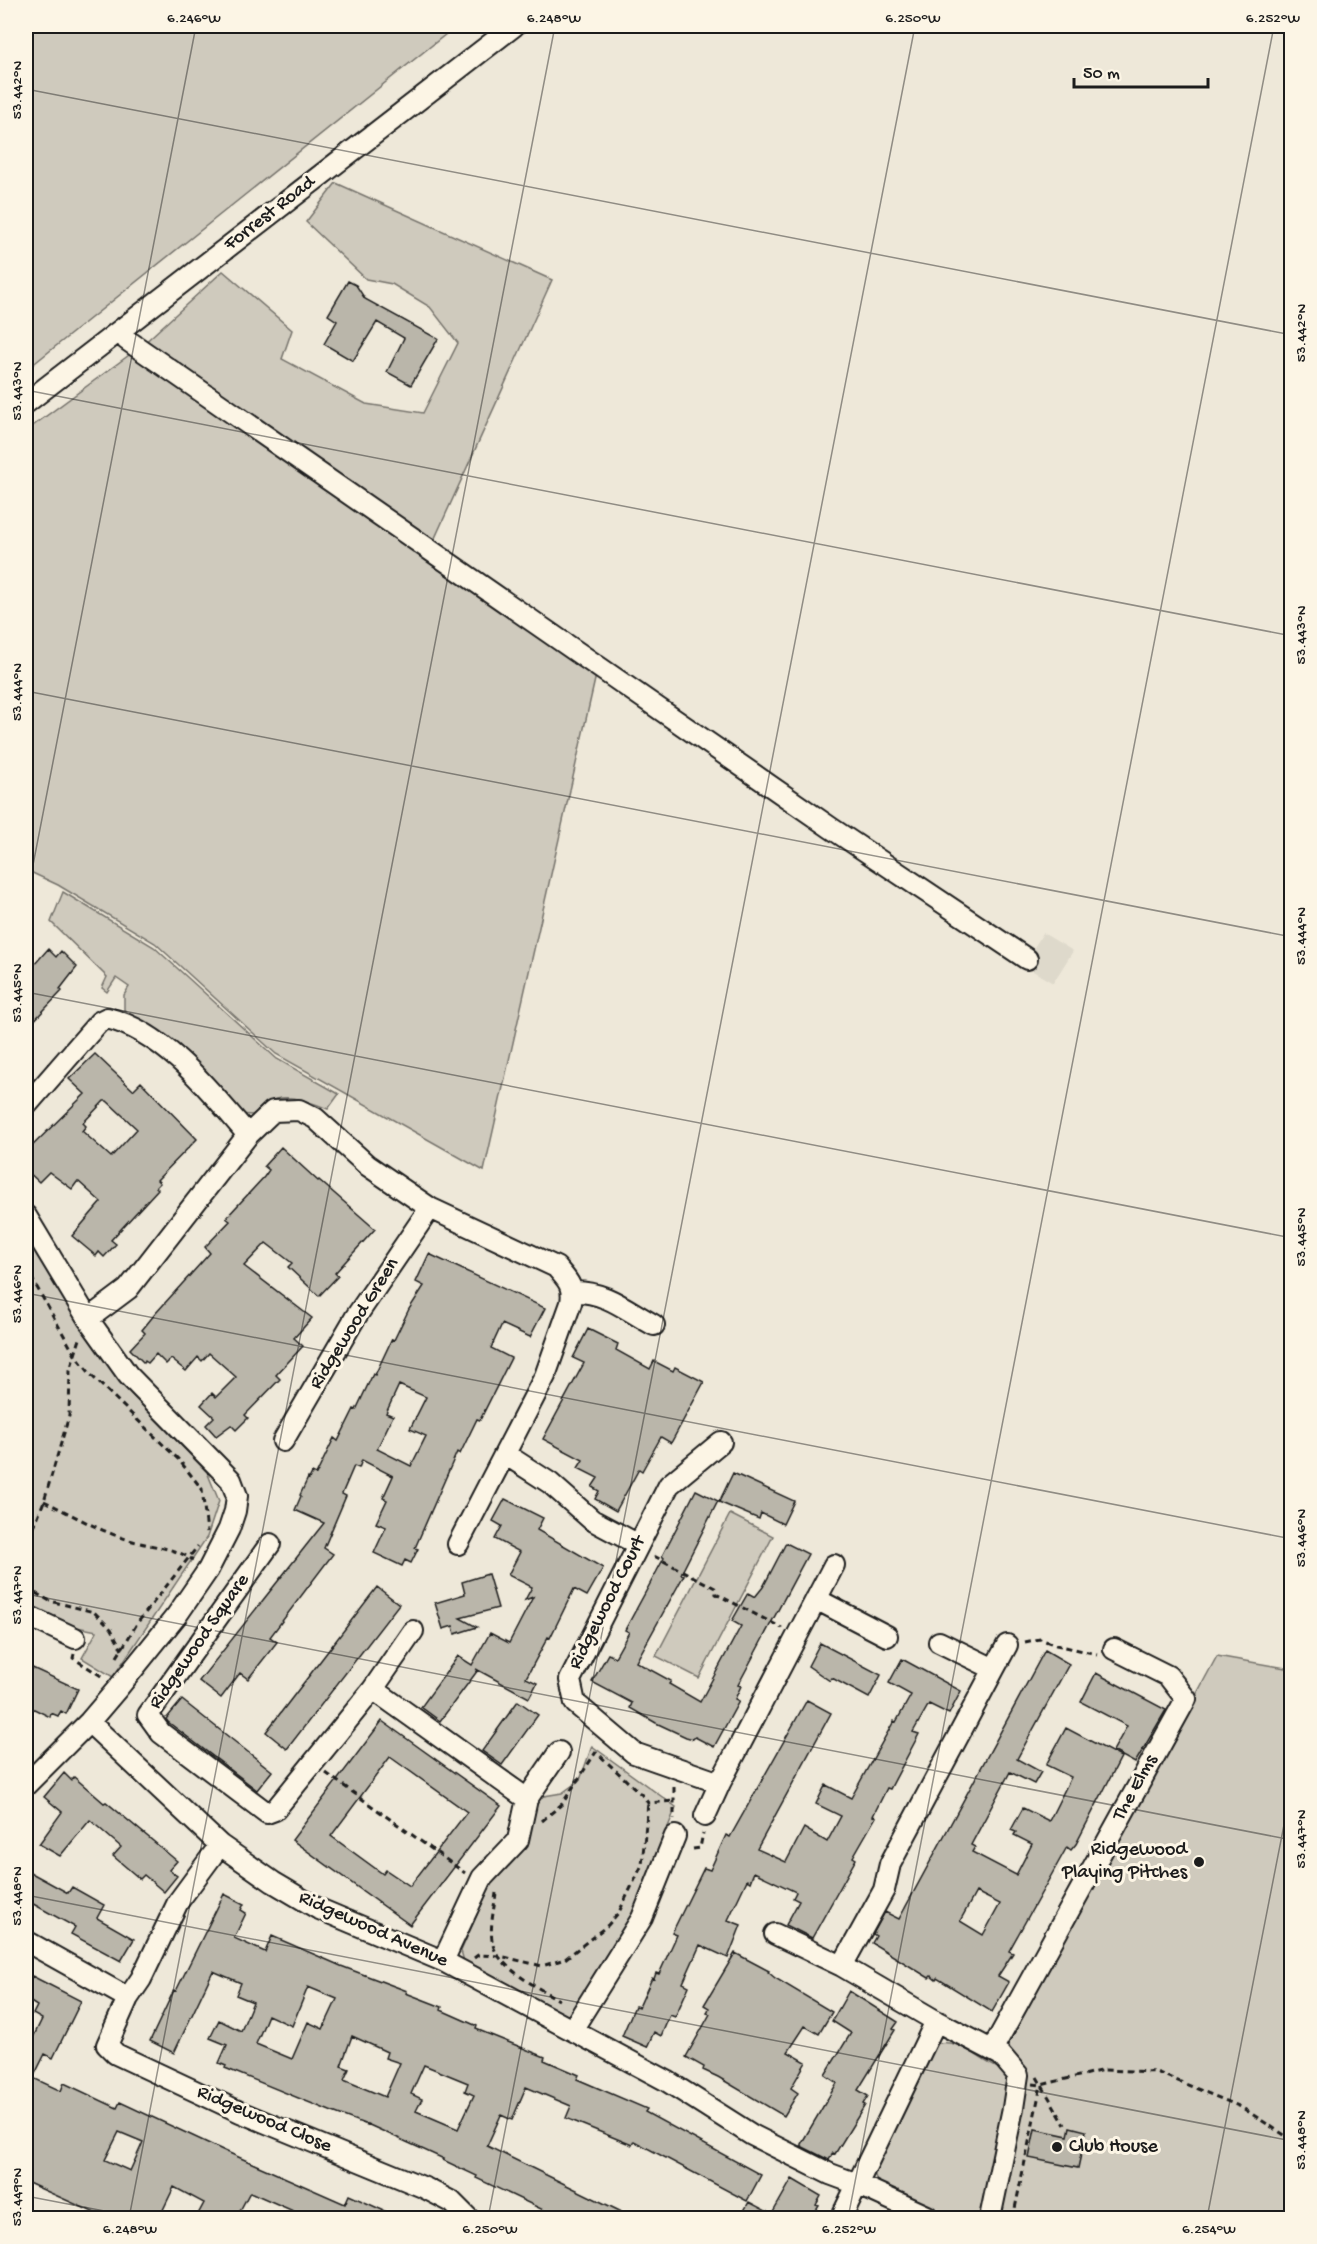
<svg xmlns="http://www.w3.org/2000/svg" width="1317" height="2244" viewBox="0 0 1317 2244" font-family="'Gochi Hand',sans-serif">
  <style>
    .built { fill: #ded9cb }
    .green { fill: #cfcabd; stroke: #76736c; stroke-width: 1.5 }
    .building { fill: #bab6aa; stroke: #1c1c1c; stroke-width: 1.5; fill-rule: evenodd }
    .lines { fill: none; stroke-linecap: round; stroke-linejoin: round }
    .minor-casing { stroke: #1c1c1c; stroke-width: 24 }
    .path { stroke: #1c1c1c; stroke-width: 3; stroke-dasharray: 6 4.5; stroke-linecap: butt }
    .minor { stroke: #fcf5e5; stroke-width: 20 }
    .ticks { fill: none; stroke: #1c1c1c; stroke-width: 1.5; stroke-opacity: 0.45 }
    .poi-dot { fill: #1c1c1c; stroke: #fcf5e5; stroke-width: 2 }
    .labels { text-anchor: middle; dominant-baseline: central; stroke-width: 6; stroke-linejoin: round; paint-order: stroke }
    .street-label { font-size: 20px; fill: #1c1c1c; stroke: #fcf5e5 }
    .poi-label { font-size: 20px; fill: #1c1c1c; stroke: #fcf5e5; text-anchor: end }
    .neatline { fill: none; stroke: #1c1c1c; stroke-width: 2 }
    .ticks-label { font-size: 15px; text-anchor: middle; fill: #1c1c1c }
  </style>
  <rect width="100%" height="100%" fill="#eee8d9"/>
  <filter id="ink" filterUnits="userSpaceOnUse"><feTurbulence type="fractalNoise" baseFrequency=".0167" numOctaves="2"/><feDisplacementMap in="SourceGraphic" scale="12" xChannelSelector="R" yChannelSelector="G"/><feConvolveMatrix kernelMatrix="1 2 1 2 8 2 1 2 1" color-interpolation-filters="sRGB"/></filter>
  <g filter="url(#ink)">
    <path class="built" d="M1043,933l30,18 -20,32 -30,-18z"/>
    <path class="green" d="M26,26h430l-430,344z
      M336,183l216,97 -127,280 171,115 -112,496 -208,-117 -121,-111 -97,-58 -32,-15v-439l114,-84 83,-76 69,59 -10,29 84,45 57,9 35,-70 -28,-36 -38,-23 -26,-5 -60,-57z
      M63,892l91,55 123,112 62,35 -11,15c-18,-7 -43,-18 -61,-6 -5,4 -9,9 -15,12l-13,-1 -59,-67 -56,-37v-15l5,-8 -13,-9 -9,14 -5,-4 5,-11 -56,-55z
      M26,1239l12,15 41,69 53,72 75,77 12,29 -12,36 -94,140 -31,-19 15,-27 -40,-8 -31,-16z
      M730,1514l43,22 -74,142 -43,-22z
      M1217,1656l74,13v549h-349l-64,-34 -4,-11 54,-116 10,-14c22,-4 39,15 58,24z
      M592,1746l84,61 -47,117 -53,90 -16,4 -94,-50 -5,-17 33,-75 31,-32 13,-47 24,-4 18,-13z"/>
    <path class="building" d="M348,281l8,4 9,14 73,40 -27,46 -24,-13 17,-34 -27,-16 -24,39 -29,-17 13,-23 -9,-6z
      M48,949l8,8 5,-6 16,16 -17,22 2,2 -36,38v-55z
      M95,1054l38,36 8,-8 56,57 -40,41 3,3 -4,4 2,2 -47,51 5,4 -12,13 -5,-5 -3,4 -24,-20 29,-34 -22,-20h-2l-5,7 -23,-17 -10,10 -13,-12v-18l59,-58 -16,-15zM104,1101h3l30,28 -26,28 -29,-26 4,-5 -3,-3z
      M281,1147l37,34 1,-1 56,49 -40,44 3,3 -19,20 -31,-29 4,-4 -26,-20 -22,23 68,52 -18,20 9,8 -27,29 4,4 -35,36 3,3 -12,12 -5,-5 -15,11 -10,-11 8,-8 -13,-12 11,-12 4,4 20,-20 -27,-24 -7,8 -4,-4 -12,14 -15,-12 -5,5 -10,-10 -8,9 -3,-2 -1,2 -14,-14 15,-16 -3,-3 13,-16 55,-61 -5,-6 25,-26 -4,-3 38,-41 5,-7 -5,-4z
      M429,1254l116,54 -15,29 -28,-13 -11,24 20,10 -31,62 -3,-1 -17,35 -3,-2 -42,96 3,1 -7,14 -6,-3 -3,6 -28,-13 12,-26 -10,-4 11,-23 -4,-2 10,-22 -31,-16 -3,8 -5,-2 -12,28 4,2 -22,52 9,6 -63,83 7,5 -29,37 -8,-6 -19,25 -22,-17 125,-158 -29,-13 6,-14 -1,-1 8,-17 1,1 3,-6 4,2 18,-37 4,3 16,-32 2,1 17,-36 2,1 17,-36 2,1 15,-31 15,-23 -8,-4zM399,1385l27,12 -16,32 16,7 -15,30 -34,-17 16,-33 -7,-3z
      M588,1329l30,15 -2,6 34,19 4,-8 19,10 2,-4 29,15 -33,61 -10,-6 -19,34 -3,-2 -23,42 -21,-12 4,-8 -7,-4 6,-9 -20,-10 5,-8 -40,-21 41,-76 -11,-5z
      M733,1473l61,28 -11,23 -22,-11 -2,6 -40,-17z
      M696,1490l22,11 -37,73 3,1 -48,87 35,19 -2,3 31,18 41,-76 -9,-5 16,-28 7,4 8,-10 23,-44 22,11 -70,131 3,1 -6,13 4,2 -25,46 -19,-10 -2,2 -7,-2 -30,-14 -26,-15 2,-5 -40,-21 16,-28 7,3 14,-25 -4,-2 39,-72 -2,-2z
      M505,1499l38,19 -6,12 66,38 -16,28 -13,-7 -24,49 -2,-1 -22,41 11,5 -8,15 -53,-29 2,1 -38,51 -19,-14 37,-51 14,9 18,-32 19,10 24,-46 -8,3 7,-13 -24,-12 12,-23 -25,-13 7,-13 -9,-5z
      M488,1574l10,34 -38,10 17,9 -22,7 -2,-8 -10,3 -8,-26 30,-9 -3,-12z
      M377,1587l22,17 -112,145 -21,-17z
      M820,1643l61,32 -12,23 -37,-20 -2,3 -22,-15z
      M1045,1650l24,14 -52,95 24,13 -7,12 -24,-12 -39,73 4,2 -3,5 44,23 16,-31 -18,-9 2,-3 -5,-2 12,-22 26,13 22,-44 -25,-12 20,-37 55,29 -45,87 -5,6 -4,-3 -58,104 4,2 -15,23 11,6 -17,30 -55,-34 -1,2 -5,-4 -2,2 -57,-35 4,-7 -3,-2 12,-22 14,7zM976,1892l24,12 -17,31 -23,-14z
      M902,1659l59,32 -12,23 -20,-10 -16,28 6,2 -29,55 -3,-1 -14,28 3,1 -23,40 3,2 -44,79 -26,-13 13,-24 -6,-3 3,-6 -42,-20 -4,10 -3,-2 -19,40 13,5 -13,33 -28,-13 -17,38 6,3 -14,31 -5,-2 -9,21 -7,-4 -7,15 -25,-11 13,-30 4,1 13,-29 2,1 2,-6 3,1 18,-39 -5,-2 32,-65 6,2 16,-35 4,2 77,-137 24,13 -74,136 29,13 18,-34 23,14 14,-26 -25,-12 8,-16 2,-3 25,13 43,-77 2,1 15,-27 -22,-12z
      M26,1665l52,24 -12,25 -5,-3 -3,5 -7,-3 -1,4 -24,-12z
      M1096,1673l70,37 -31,53 -22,-12 14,-25 -46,-24z
      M182,1700l90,71 -15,19 -89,-68 -2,-3z
      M518,1701l20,14 -36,50 -20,-14z
      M382,1721l119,85 -91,119 -118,-85zM390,1757l77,55 -57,74 -24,-16 -3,4 -52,-38z
      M64,1773l7,7 3,-3 30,26 2,-1 71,59 -8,9 8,6 -13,16 -20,-17 -4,4 -27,-23 8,-9 -31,-27 -30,36 -21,-12 23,-32 -18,-15z
      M26,1870l42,23 4,-6 32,18 -7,13 37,21 -13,22 -50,-27 4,-7 -49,-27z
      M224,1894l20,10 -3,6 5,3 -12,25 31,14 7,-16 69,30 66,25 -1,2 36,14 -1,3 36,16 -1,3 69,28 -1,3 35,15 -2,4 70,30 -2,3 116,63 -14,26 -113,-60 -2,4 -66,-27 5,-12 -45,-19 -14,33 -11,-5 -14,31 147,72h-74l-84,-40 1,-2 -34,-16 1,-1 -77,-35v1l-37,-14 -105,-43 1,-2 -7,-3 8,-18 -17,-7 9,-18 22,11 12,-29 -17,-7 5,-12 -28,-12 -39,82 -24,-12 24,-51 2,1zM308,1987l29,12 -14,30 -15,-7 -16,37 -36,-15 12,-29 24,11zM352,2036l35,16 -2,6 15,5 -15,34 -41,-17 5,-11 -8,-3zM424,2065l44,18 -3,8 9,4 -16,34 -42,-18 6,-12 -11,-5z
      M735,1953l34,18 -1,1 7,6 57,34 -13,22 -14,-8 -17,26 18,10 -15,26 7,5 -14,23 -66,-39 -15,-7 1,-3 -18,-10 24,-43 -3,-1 2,-5 -5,-3z
      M32,1976l49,25 -28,57 -8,-4 -12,24 28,13 3,-8 53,25 3,-6 107,50 118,52 4,-9 51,23h-91l-59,-26 -14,26h-40l8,-15 -30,-16 -15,31h-53l-80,-36v-130l16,-33 -9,-5 4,-8 -11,-7v-10zM119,2132l24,10 -13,29 -25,-11z
      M849,1991l49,31 -5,7 2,1 -37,60 10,6 -5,8 2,1 -30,49 -2,-1 -4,7 -28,-14v-2l36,-61 -12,-8 26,-42 -19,-12z
      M1070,2127l16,4 -8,37 -49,-10 6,-29 33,7z
      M792,2179l29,17 -5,9 3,1 -8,12h-71l9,-16 23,12z"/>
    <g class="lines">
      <defs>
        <path id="minor" d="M121,330l6,10 704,488 196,131
          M26,403l488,-377
          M26,1106l73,-84 8,-4c58,14 104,74 141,117
          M26,1216l62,103 40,56 103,105 6,16 -2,15 -6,18 -21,41 -31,45 -59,73 -29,34 -63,63
          M573,1292c33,-1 53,18 81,33
          M88,1319l40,-30 120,-154 25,-24 26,-1 16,8 52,47 63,43 126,59c11,13 18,18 15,36l-26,73 -87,168
          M283,1441l72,-123 75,-110
          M721,1442l-52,43 -99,195 5,23 59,50 86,30 114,-218
          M505,1454l45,29 42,37 45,24
          M270,1544l-122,171 13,18 106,80 8,-3 98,-121 154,110 -9,41 -36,38 -39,83
          M816,1599l71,37
          M26,1615l49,23
          M994,1669l13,-24
          M373,1689l40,-58
          M89,1722l131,123 53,37 44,26 126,53 224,120 85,54 78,39 27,10 70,32
          M527,1799l32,-47
          M705,1816l15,-33
          M220,1845l-42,57 -37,77 -13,19 -21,47 9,9 124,58 185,76 27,14 16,16
          M775,1934l67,32 94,55
          M26,1941l102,57
          M842,1966l42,-76 6,-26 104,-195 -55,-27
          M572,2030l70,-112 33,-82
          M992,2050l194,-351 -18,-23 -54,-27
          M841,2218l95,-197 65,34 17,20 -5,33 -23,110"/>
      </defs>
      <use href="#minor" class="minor-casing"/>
      <path class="path" d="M26,1268l49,87 18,22 86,83 23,29 5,43
        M44,1501c27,13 54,29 82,38 23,8 46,7 67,21
        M26,1547l18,-46 25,-85 1,-46 10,-31
        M654,1556l61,32 1,6 66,34
        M26,1588l24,13 44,11 17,17 11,21
        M1025,1642l15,-3 16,6 41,9
        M74,1654l-1,4 30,19
        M117,1657l21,-35 60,-76
        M326,1773l139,100
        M674,1787v32
        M542,1821l20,-17 34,-52 46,43 6,8 26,-2
        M693,1849l7,-1 3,-15
        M496,1893c-2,17 -8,39 -2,55 8,21 46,41 65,52
        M474,1958l4,-3 22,1 42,10 23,-7 43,-34 11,-13 23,-47 6,-62
        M1037,2077l28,48
        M1033,2084l8,1 63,-15 52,2 85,35 51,33
        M1013,2218l28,-133"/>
      <use href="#minor" class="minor"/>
    </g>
  </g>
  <path class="ticks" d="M1248,26l44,8M26,89l1266,246M26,390l1266,246M26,691l1266,246M26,901l170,-875M26,992l1266,246M26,1293l1266,246M26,1594l1266,246M26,1895l1266,246M26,2196l115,22M129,2218l426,-2192M488,2218l427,-2192M848,2218l426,-2192M1207,2218l85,-434"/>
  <g class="poi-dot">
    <circle cx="1199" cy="1862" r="6"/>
    <circle cx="1057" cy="2147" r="6"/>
  </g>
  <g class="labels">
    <g class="street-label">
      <text transform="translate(270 214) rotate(-38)">Forrest Road</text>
      <text transform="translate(355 1324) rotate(-58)">Ridgewood Green</text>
      <text transform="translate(608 1603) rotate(-63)">Ridgewood Court</text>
      <text transform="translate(200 1642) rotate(-55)">Ridgewood Square</text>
      <text transform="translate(1136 1788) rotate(-61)">The Elms</text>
      <text transform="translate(373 1930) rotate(24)">Ridgewood Avenue</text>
      <text transform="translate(264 2120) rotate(23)">Ridgewood Close</text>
    </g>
    <g class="poi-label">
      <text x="1187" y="1850">Ridgewood<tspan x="1187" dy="23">Playing Pitches</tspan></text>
      <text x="1069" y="2147" text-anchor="start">Club House</text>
    </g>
  </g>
  <rect width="1317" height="2244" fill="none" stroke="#fcf5e5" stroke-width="66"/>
  <path d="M1074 78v9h134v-9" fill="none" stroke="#1c1c1c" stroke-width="3"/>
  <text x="1083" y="78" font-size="18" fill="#1c1c1c" stroke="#fcf5e5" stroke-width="4.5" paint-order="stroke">50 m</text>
  <rect x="33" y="33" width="1251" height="2178" class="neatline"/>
  <g class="ticks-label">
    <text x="194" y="22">6.246°W</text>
    <text x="554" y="22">6.248°W</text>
    <text x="913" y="22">6.250°W</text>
    <text x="1273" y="22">6.252°W</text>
    <text transform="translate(16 90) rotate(-90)" y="5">53.442°N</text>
    <text transform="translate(1300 333) rotate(-90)" y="5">53.442°N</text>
    <text transform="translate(16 391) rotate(-90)" y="5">53.443°N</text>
    <text transform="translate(1300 635) rotate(-90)" y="5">53.443°N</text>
    <text transform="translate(16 692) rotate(-90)" y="5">53.444°N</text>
    <text transform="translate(1300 936) rotate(-90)" y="5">53.444°N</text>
    <text transform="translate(16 993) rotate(-90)" y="5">53.445°N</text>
    <text transform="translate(1300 1237) rotate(-90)" y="5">53.445°N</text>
    <text transform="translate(16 1294) rotate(-90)" y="5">53.446°N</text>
    <text transform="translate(1300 1538) rotate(-90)" y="5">53.446°N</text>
    <text transform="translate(16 1595) rotate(-90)" y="5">53.447°N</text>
    <text transform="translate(1300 1839) rotate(-90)" y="5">53.447°N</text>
    <text transform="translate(16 1896) rotate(-90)" y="5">53.448°N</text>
    <text transform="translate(1300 2140) rotate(-90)" y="5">53.448°N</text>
    <text transform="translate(16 2197) rotate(-90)" y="5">53.449°N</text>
    <text x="130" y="2233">6.248°W</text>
    <text x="490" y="2233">6.250°W</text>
    <text x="849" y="2233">6.252°W</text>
    <text x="1209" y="2233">6.254°W</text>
  </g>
</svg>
